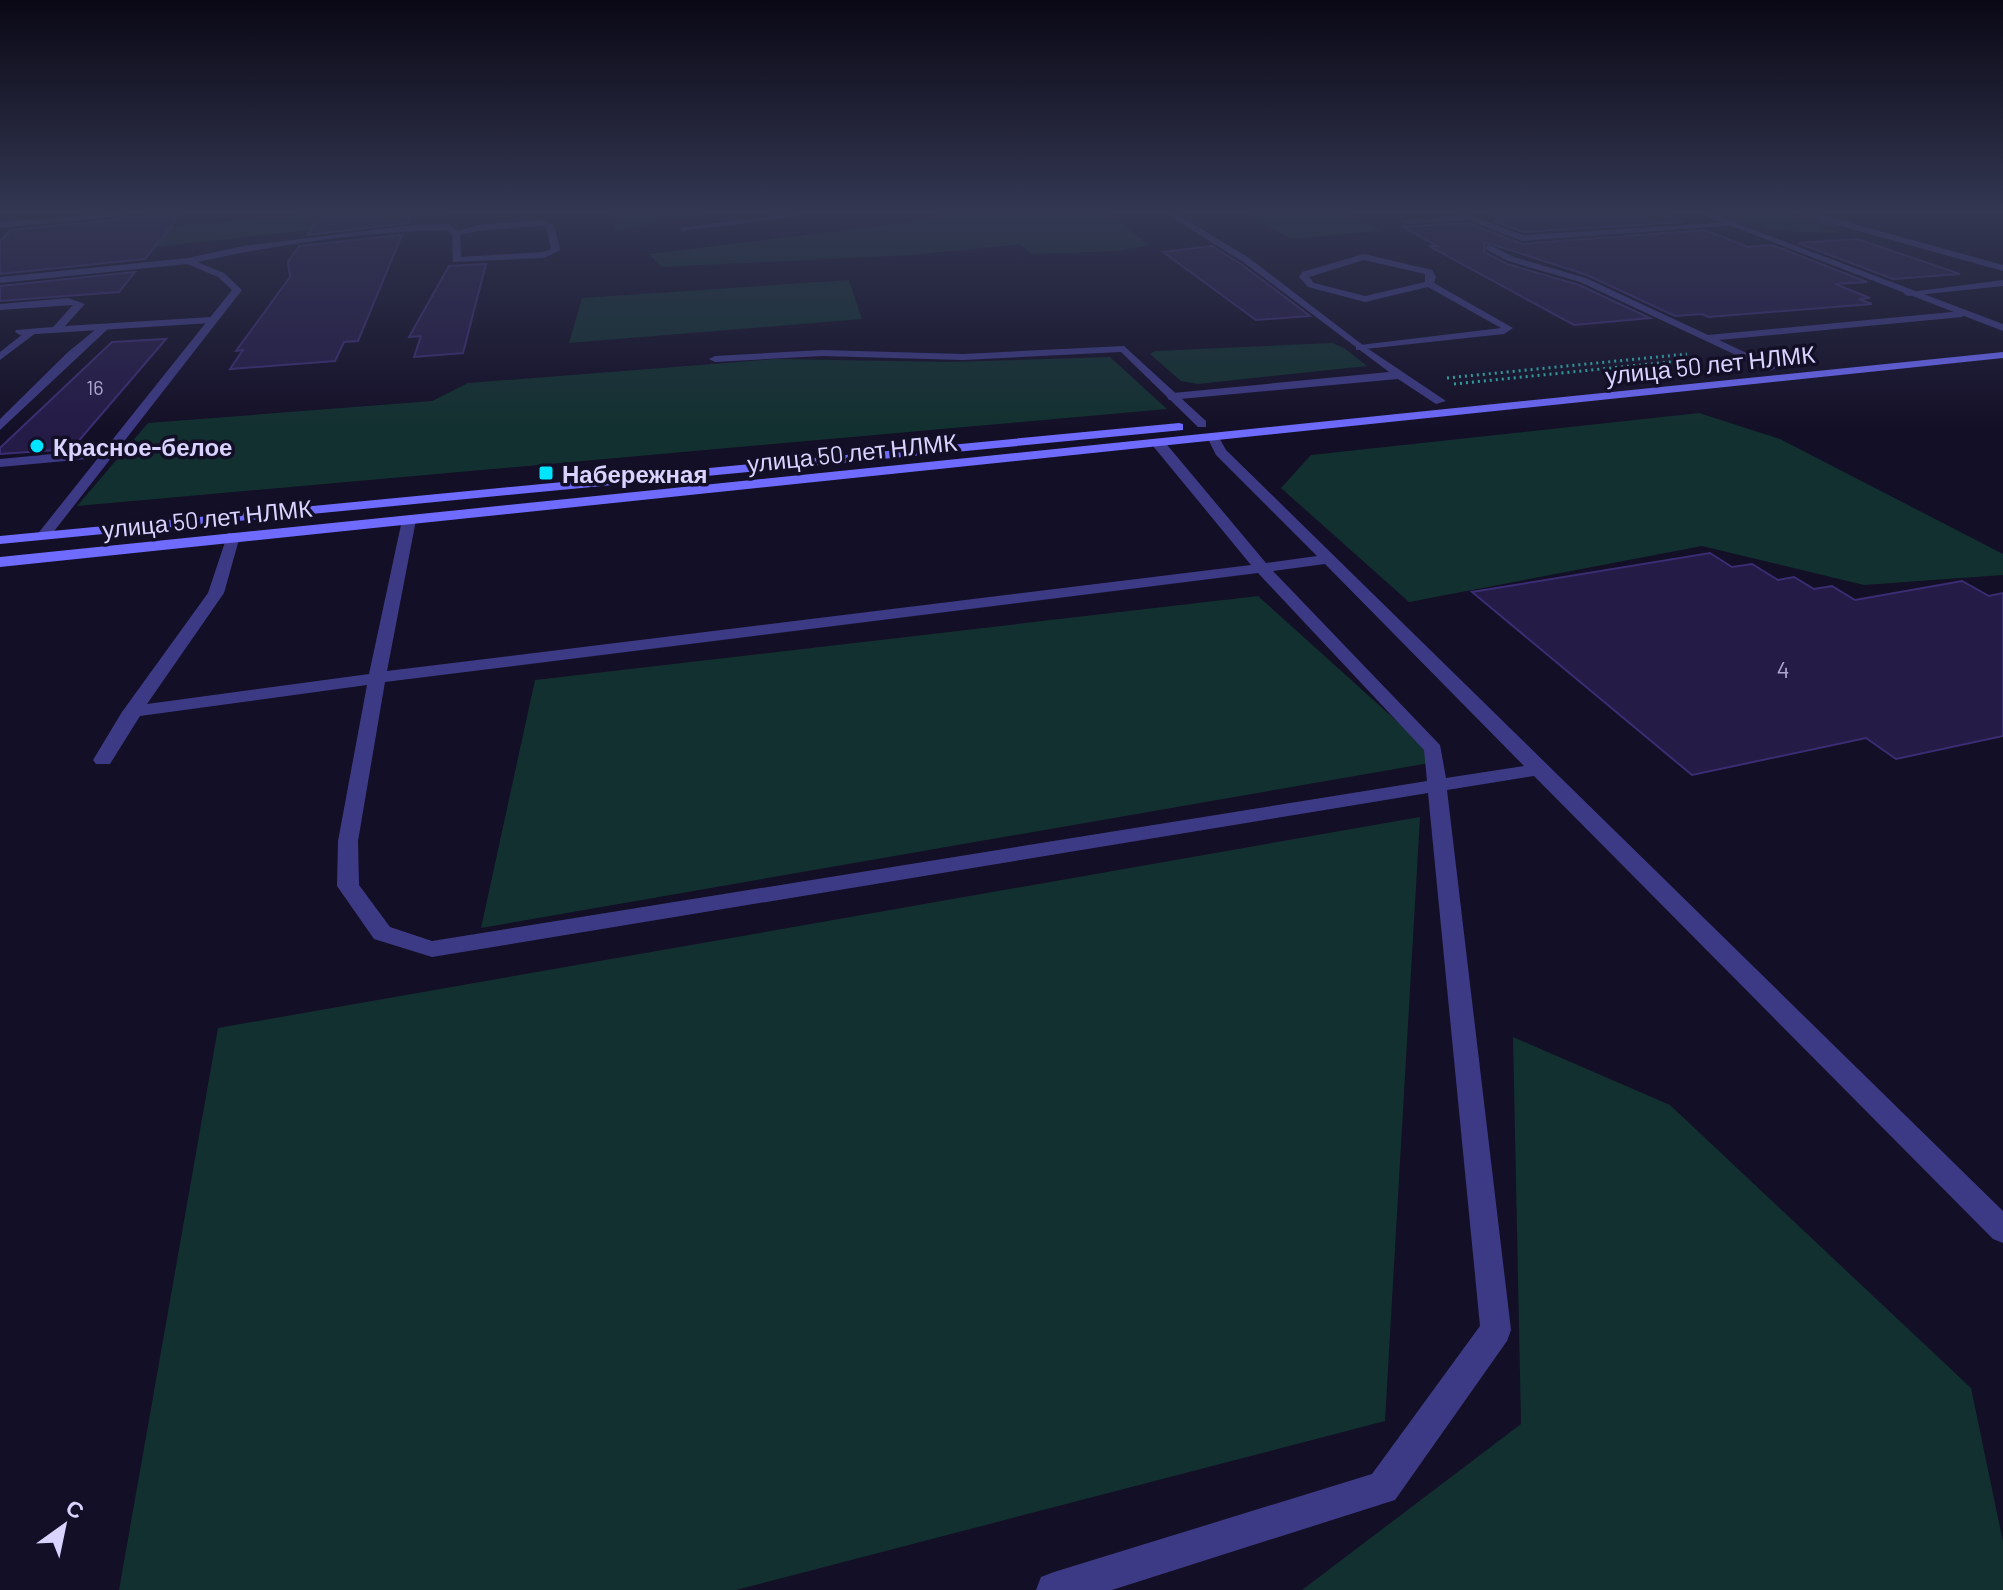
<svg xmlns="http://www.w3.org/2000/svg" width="2003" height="1590" viewBox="0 0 2003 1590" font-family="Barlow,sans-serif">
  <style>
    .green { fill: #12302f }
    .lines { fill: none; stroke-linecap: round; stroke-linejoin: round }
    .stream { fill: #0c2248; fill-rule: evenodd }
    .building { fill: #241b47; stroke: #3b2d73; stroke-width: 2 }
    .path { stroke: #2fb8b0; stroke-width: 3; stroke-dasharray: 2 4; stroke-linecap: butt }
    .lane { fill: #3d3a85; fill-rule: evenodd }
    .street { fill: #3d3a85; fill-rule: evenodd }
    .secondary { fill: #6f6bff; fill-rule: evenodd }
    .poi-dot { fill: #00e5ff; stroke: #130f26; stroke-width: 3 }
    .labels { text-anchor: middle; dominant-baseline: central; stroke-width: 7; stroke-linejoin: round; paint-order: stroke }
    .far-number-label { font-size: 20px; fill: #aca6d1 }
    .far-street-label { font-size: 24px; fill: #d9d4ff; stroke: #130f26 }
    .far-poi-label { font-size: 24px; font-weight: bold; fill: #d9d4ff; stroke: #130f26; text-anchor: start }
    .number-label { font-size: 24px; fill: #aca6d1 }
  </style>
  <rect width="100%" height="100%" fill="#130f26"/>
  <path class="green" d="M364,210h130l-494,54v-23z
    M604,210h125l-112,20z
    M961,210h142l46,35 -32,6 -85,3 -12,-10 -108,11 -251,12 -12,-13 264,-32z
    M1239,210h100l43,21 -91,8z
    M1700,210h78l64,23c-52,1 -94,-5 -142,-23z
    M849,280l13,39 -293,24 13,-45z
    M1332,343l12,5 23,18 -169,18 -17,-3 -31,-27 5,-3z
    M1110,357l57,52 -1090,97 71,-83 284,-22 36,-18 308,-24 175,3z
    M1699,413l81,26 223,115v21l-139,10 -162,-39 -293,56 -128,-114 30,-33z
    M1258,596l183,165 -960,167 54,-248z
    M1420,817l-35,604 -649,169h-617l99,-562z
    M1513,1037l157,68 301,283 32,154v48h-701l219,-166z"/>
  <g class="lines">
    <path class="stream" d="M1782,210h6l59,20 -4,1z"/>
  </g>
  <path class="building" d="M325,210h88l-5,13 -101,12z
    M1481,210h171l32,12 -161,10 -29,-11 10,-1z
    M182,213l-37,46 -145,15v-33l11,-11z
    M1468,223l54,21 183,-14 43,17 24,-2 95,37 -32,2 35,14 -11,1 13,5 -164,13 -6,-3 -27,2 -88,-41 -102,-33 -1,10 23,12 72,21 71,33 -76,7 -145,-79h8l-34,-19z
    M402,235l-44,106 -14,1 -9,19 -105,8 13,-19 -7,1 54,-74 -2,-15 11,-16z
    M1857,239l103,35 -67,5 -95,-36z
    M1212,246l29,18 69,52 -54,4 -93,-68z
    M486,264l-23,89 -49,4 7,-21 -12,1 40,-71z
    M135,272l-16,20 -119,9v-15z
    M166,339l-90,105 -15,1 -5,5 -56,4v-6l112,-106z
    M1710,553l22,14 20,-3 26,16 16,-3 20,12 18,-3 23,14 107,-19 27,15 14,-3v143l-107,23 -30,-21 -174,37 -220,-183z"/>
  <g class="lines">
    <path class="path" d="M1447,378l240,-24
      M1454,384l245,-25"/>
    <path class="lane" d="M1802,210h10l13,6 178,49v6l-184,-51z
      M1469,215l54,20 211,-13 4,3 -216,16 -54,-21 -63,4 -4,-3z
      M1488,244l26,13 72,21 122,57 254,-24 5,3 -5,3 -243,23 55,26 2,2 -6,3 -190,-89 -72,-21 -23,-12z
      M1364,254l68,16 4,7 -2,6 79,45 -9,6 -148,16v-4l4,-1 141,-17 -73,-41 -63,15 -57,-15 -9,-10 3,-5zM1364,260l61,14v8l-60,14 -51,-13 -5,-6z
      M2003,280v6l-95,10 -5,-3z
      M68,298l17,6 -20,22 146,-9 5,3 -5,3 -191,12 -5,-3 1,-2 37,-3 20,-22 -73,5v-6z
      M1124,346l82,75v6h-8l-77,-75 -158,8 -141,-4 -107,6 -6,-3 6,-3 107,-6 141,4z
      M1209,434h8l9,16 777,761v32l-10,-4 -459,-463 -87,14 64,540 -4,11 -112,159 -283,90h-76l5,-13 13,-5 318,-98 108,-148 -52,-533 -996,164 -58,-18 -37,-53 1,-45 29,-156 -227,31 -30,48h-14l-3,-4 29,-48 86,-119 20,-60h10l2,3 -16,57 -77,111 222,-30 33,-154 7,-4 7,4 -29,151 864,-106 -98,-119v-6h10l103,123 51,-7 -101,-101 -9,-18zM1325,564l199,202 -78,12 -6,-33 -167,-174zM1258,573l166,177 3,31 -995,160 -42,-14 -31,-42 -1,-44 27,-159z"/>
    <path class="street" d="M151,210h32l-183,18v-6z
      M817,210h24l-158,21 -4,-3z
      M1160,210h10l79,48 115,88 82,55 -10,3 -38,-25 -229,21 -2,-3 6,-4 216,-21 -146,-110z
      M1690,210h11l302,114v7z
      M541,220l13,5 6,25 -16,8 -91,4 -1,-27 -5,-5c-83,2 -169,14 -250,32l27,11 18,17 -194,249h-10l-2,-3 62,-78 -98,9v-8l105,-10 127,-159 -14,-13 -31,-13 -187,19v-6l188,-19 55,-12 169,-21 37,-1 9,7 20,-6zM541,226l5,1 5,22 -8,3 -82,5 -1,-22 18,-4z
      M101,325l9,2 -110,103v-11l68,-67z
      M28,330l9,2 -37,28v-8z"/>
    <path class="secondary" d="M2003,352v6l-2003,209v-10z
      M1179,423l4,1v6l-1183,114v-8z"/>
  </g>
  <linearGradient id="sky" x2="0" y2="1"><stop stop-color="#0a0815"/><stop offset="0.49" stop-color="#333752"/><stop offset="1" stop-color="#333752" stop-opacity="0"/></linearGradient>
  <rect width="2003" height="432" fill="url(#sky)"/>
  <g class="poi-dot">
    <circle cx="37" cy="446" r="8"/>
    <rect x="538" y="465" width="16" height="16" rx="4"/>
  </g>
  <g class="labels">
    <g class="far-number-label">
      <text x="95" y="387">16</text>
    </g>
    <g class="far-street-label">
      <text transform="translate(1710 364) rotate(-6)">улица 50 лет НЛМК</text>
      <text transform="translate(852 452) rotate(-6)">улица 50 лет НЛМК</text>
      <text transform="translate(207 518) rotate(-6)">улица 50 лет НЛМК</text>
    </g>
    <g class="far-poi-label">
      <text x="53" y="446">Красное-белое</text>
      <text x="562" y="473">Набережная</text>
    </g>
    <g class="number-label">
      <text x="1783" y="668">4</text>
    </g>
  </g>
  <g transform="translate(64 1526) rotate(33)" stroke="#130f26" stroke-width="6" paint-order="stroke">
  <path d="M0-6L14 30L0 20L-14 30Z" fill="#d9d4ff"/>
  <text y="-12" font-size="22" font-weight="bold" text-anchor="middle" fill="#d9d4ff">С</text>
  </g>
</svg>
